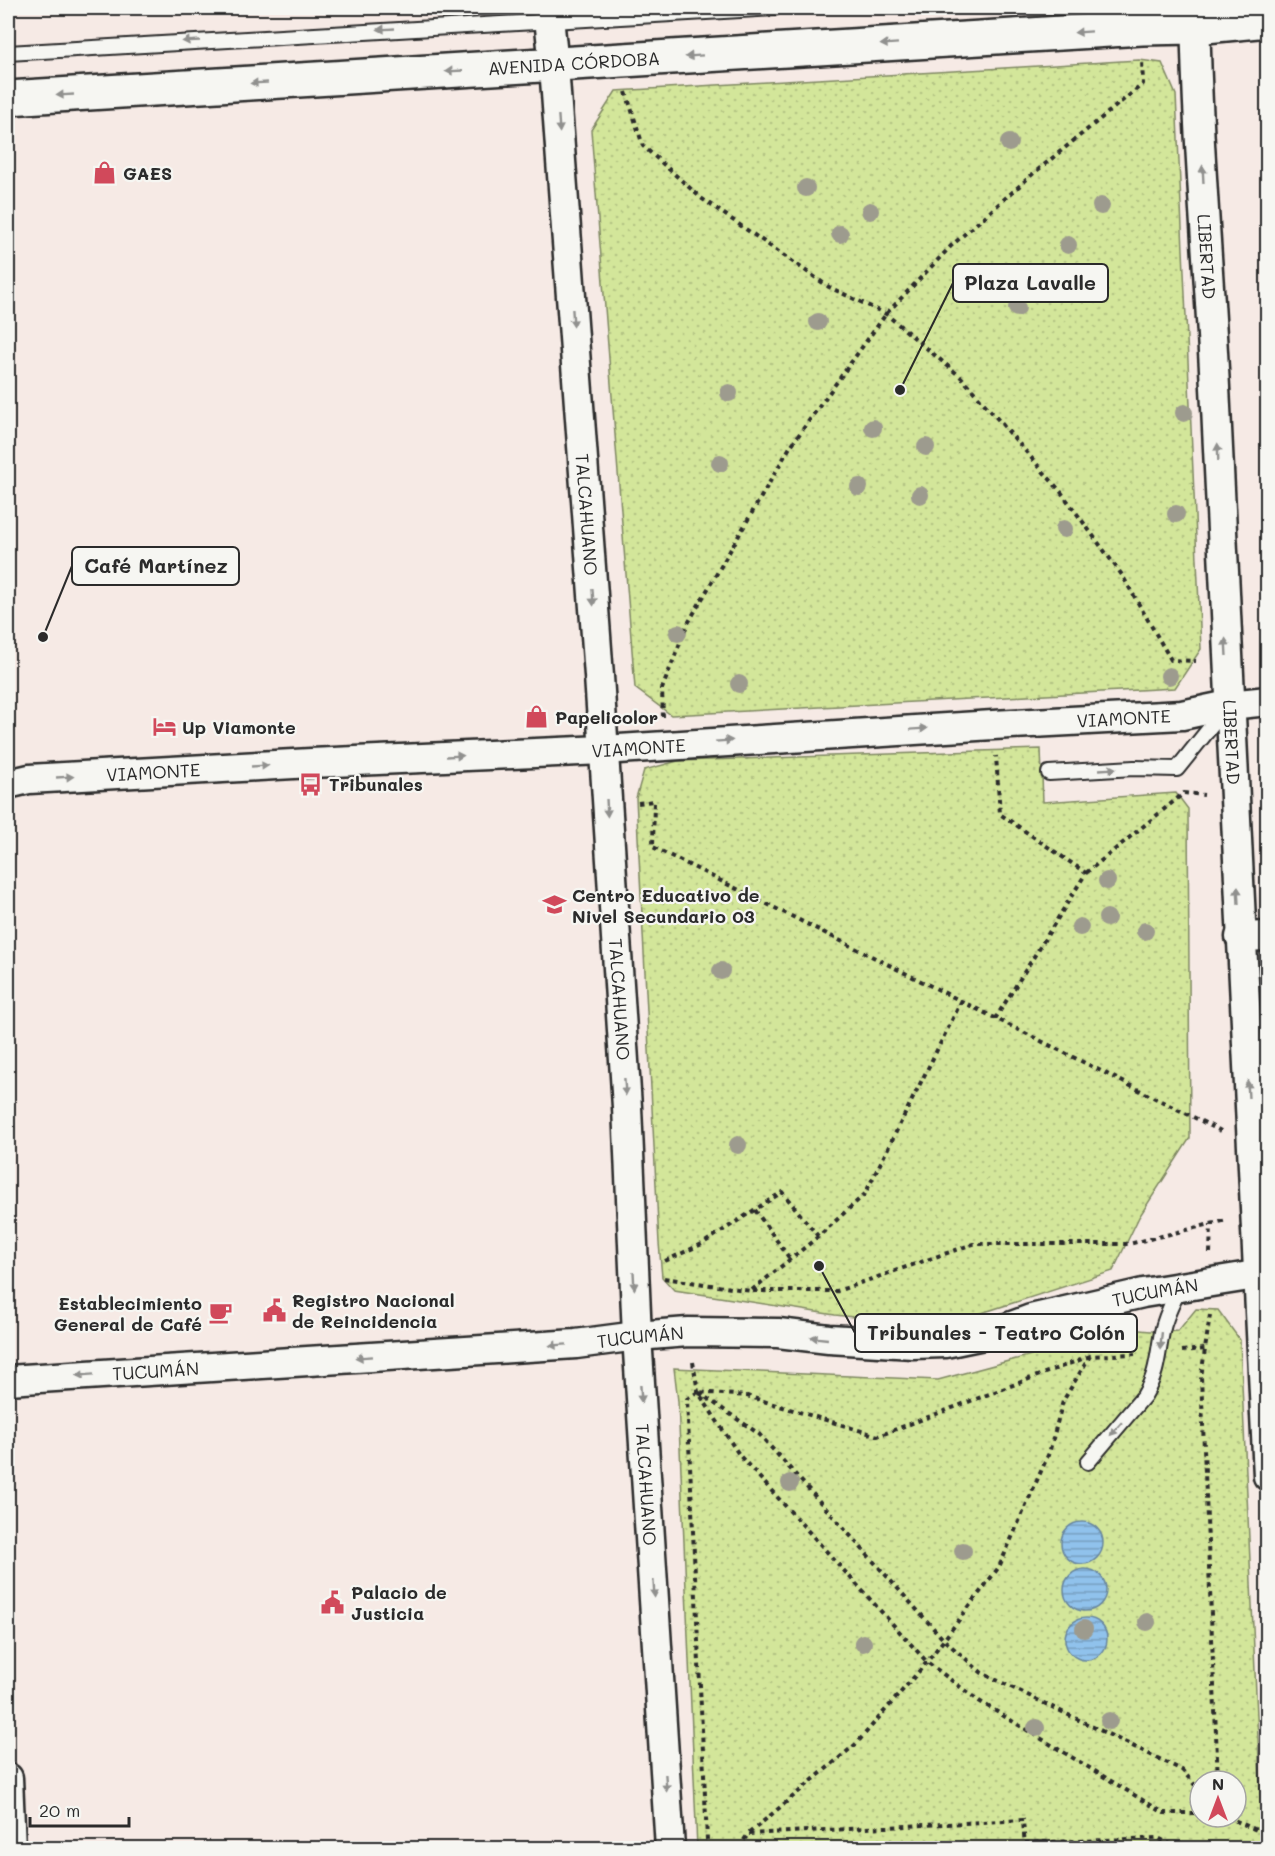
<svg xmlns="http://www.w3.org/2000/svg" width="1275" height="1856" viewBox="0 0 1275 1856" font-family="Mali,sans-serif">
  <style>
    .park { fill: url(#park-dots); stroke: #7f8862; stroke-width: 1.5; fill-rule: evenodd }
    .water { fill: url(#water-rules); stroke: #68869f; stroke-width: 1.5 }
    .lines { fill: none; stroke-linecap: round; stroke-linejoin: round }
    .lane-casing { stroke: #2b2b2b; stroke-width: 18 }
    .street-casing { stroke: #2b2b2b; stroke-width: 33 }
    .primary-casing { stroke: #2b2b2b; stroke-width: 38 }
    .path { stroke: #2b2b2b; stroke-width: 4; stroke-dasharray: 4.5 4.5; stroke-linecap: butt }
    .lane { stroke: #f6f6f2; stroke-width: 14 }
    .street { stroke: #f6f6f2; stroke-width: 28 }
    .primary { stroke: #f6f6f2; stroke-width: 33 }
    .tree { fill: #9d9b8e }
    .oneway { fill: #90908e }
    .labels { text-anchor: middle; dominant-baseline: central; stroke-width: 4.5; stroke-linejoin: round; paint-order: stroke }
    .street-label { font-size: 18px; fill: #2b2b2b; stroke: #f6f6f2 }
    .poi-label { font-size: 18px; font-weight: bold; fill: #2b2b2b; stroke: #f6f6f2; text-anchor: start }
    .leader { fill: none; stroke: #2b2b2b; stroke-width: 2 }
    .callout-dot { fill: #2b2b2b; stroke: #f6f6f2; stroke-width: 2 }
    .callout { fill: #f6f6f2; stroke: #2b2b2b; stroke-width: 2 }
    .callout-label { font-size: 20px; text-anchor: middle; font-weight: bold; fill: #2b2b2b }
  </style>
  <defs>
    <pattern id="park-dots" width="8" height="8" patternUnits="userSpaceOnUse" patternTransform="scale(1.5)"><rect width="8" height="8" fill="#d3e69a"/><path d="M2 2h.1M6 6h.1" fill="none" stroke="#b5c585" stroke-width="1.8" stroke-linecap="round"/></pattern>
    <pattern id="water-rules" width="6" height="5" patternUnits="userSpaceOnUse" patternTransform="scale(1.5)"><rect width="6" height="5" fill="#90c2ec"/><path d="M0 2.5h6" fill="none" stroke="#769ebf"/></pattern>
  </defs>
  <rect width="100%" height="100%" fill="#f6eae5"/>
  <filter id="ink" filterUnits="userSpaceOnUse"><feTurbulence type="fractalNoise" baseFrequency=".0167" numOctaves="2"/><feDisplacementMap in="SourceGraphic" scale="12" xChannelSelector="R" yChannelSelector="G"/><feConvolveMatrix kernelMatrix="1 2 1 2 8 2 1 2 1" color-interpolation-filters="sRGB"/></filter>
  <g filter="url(#ink)">
    <path class="park" d="M1139,60l23,3 14,32 25,554 -26,39 -504,27 -36,-27 -44,-558 25,-39z
      M1041,749l2,53 133,-9 12,16 2,329 -51,79 -26,54 -144,46 -79,4 -55,-6 -161,-25 -12,-13 -3,-34 -23,-445 8,-28 34,-9z
      M1196,1309l22,1 22,30 23,508h-566l-19,-447 -4,-33 264,12 190,-51 34,3 16,-1zM1200,1781h36v36h-36z"/>
    <path class="water" d="M1061 1543a21 21 0 1 1 42 0a21 21 0 1 1-42 0Z
      M1064 1590a21 21 0 1 1 42 0a21 21 0 1 1-42 0Z
      M1065 1639a21 21 0 1 1 42 0a21 21 0 1 1-42 0Z"/>
    <g class="lines">
      <defs>
        <path id="lane" d="M8,53l766,-45
          M1049,773l85,-5 43,1 48,-60
          M1088,1462l56,-66c14,-24 13,-38 18,-64 3,-16 11,-30 18,-45"/>
        <g id="street">
          <path id="s1" d="M548,8l6,58 45,610 28,431 10,229 33,512"/>
          <path id="s2" d="M1195,8c2,140 16,280 22,420 16,350 35,699 51,1048"/>
          <path id="s3" d="M8,784l21,-5 282,-16 292,-13 390,-25 189,-10 47,-10 39,-4"/>
          <path d="M1240,937l28,-1"/>
          <path id="s4" d="M8,1380l568,-36 61,-8 51,-4 90,1 51,6 84,5 32,-1 48,-10 38,-14 112,-26 125,-20"/>
          <path d="M8,1778l3,70"/>
        </g>
        <g id="primary">
          <path id="s5" d="M8,98l1134,-70 53,-1 73,-7"/>
        </g>
      </defs>
      <use href="#lane" class="lane-casing"/>
      <use href="#street" class="street-casing"/>
      <use href="#primary" class="primary-casing"/>
      <path class="path" d="M626,92l17,54 58,52 128,89 57,27 76,64 99,114 61,83 49,85 25,1
        M663,717l-1,-28 25,-64 103,-178 96,-133 65,-68 83,-73 109,-89 -1,-24
        M638,803l16,-2 -1,46 568,284
        M1086,873l98,-80 20,2
        M995,1019l91,-146 -86,-59 -4,-58
        M755,1210l35,49
        M1210,1253l1,-29
        M665,1261l37,-17 80,-52 36,44
        M664,1278l87,13h86l136,-47h156l98,-24
        M752,1290l67,-54 46,-42 97,-194
        M1210,1315l-9,62 17,404
        M1182,1351l23,-2
        M1090,1356l-212,80 -131,-40 -49,-4 61,42 185,206 38,33 200,97 18,21
        M693,1362l5,30 42,64 187,206 52,39 185,112h36
        M698,1392l-11,7 20,441 4,8
        M1227,1817l41,18
        M749,1834l274,-14 2,28
        M1025,1843l133,-5 20,10
        M739,1848l9,-14 108,-90 71,-82 72,-95 50,-114 14,-52 27,-45 45,-2"/>
      <use href="#lane" class="lane"/>
      <use href="#street" class="street"/>
      <use href="#primary" class="primary"/>
    </g>
    <g class="tree">
      <circle cx="1009" cy="143" r="9"/>
      <circle cx="806" cy="188" r="9"/>
      <circle cx="1101" cy="206" r="9"/>
      <circle cx="870" cy="211" r="9"/>
      <circle cx="840" cy="234" r="9"/>
      <circle cx="1068" cy="245" r="9"/>
      <circle cx="1017" cy="308" r="9"/>
      <circle cx="818" cy="322" r="9"/>
      <circle cx="729" cy="393" r="9"/>
      <circle cx="1184" cy="413" r="9"/>
      <circle cx="873" cy="428" r="9"/>
      <circle cx="926" cy="447" r="9"/>
      <circle cx="720" cy="463" r="9"/>
      <circle cx="859" cy="487" r="9"/>
      <circle cx="920" cy="495" r="9"/>
      <circle cx="1176" cy="514" r="9"/>
      <circle cx="1064" cy="529" r="9"/>
      <circle cx="678" cy="633" r="9"/>
      <circle cx="1169" cy="676" r="9"/>
      <circle cx="739" cy="684" r="9"/>
      <circle cx="1107" cy="881" r="9"/>
      <circle cx="1107" cy="918" r="9"/>
      <circle cx="1080" cy="927" r="9"/>
      <circle cx="1145" cy="931" r="9"/>
      <circle cx="721" cy="971" r="9"/>
      <circle cx="738" cy="1145" r="9"/>
      <circle cx="790" cy="1483" r="9"/>
      <circle cx="963" cy="1551" r="9"/>
      <circle cx="1147" cy="1622" r="9"/>
      <circle cx="1084" cy="1629" r="9"/>
      <circle cx="863" cy="1643" r="9"/>
      <circle cx="1109" cy="1721" r="9"/>
      <circle cx="1036" cy="1728" r="9"/>
    </g>
    <defs><path id="oneway-solid" d="M-6-.8H1V-3.2L6.5 0L1 3.2V.8H-6Z" transform="scale(1.5)"/></defs>
    <g class="oneway">
      <use href="#oneway-solid" transform="translate(386 29) rotate(177)"/>
      <use href="#oneway-solid" transform="translate(1083 32) rotate(176)"/>
      <use href="#oneway-solid" transform="translate(191 41) rotate(177)"/>
      <use href="#oneway-solid" transform="translate(889 44) rotate(176)"/>
      <use href="#oneway-solid" transform="translate(694 56) rotate(176)"/>
      <use href="#oneway-solid" transform="translate(454 71) rotate(177)"/>
      <use href="#oneway-solid" transform="translate(259 83) rotate(177)"/>
      <use href="#oneway-solid" transform="translate(65 95) rotate(177)"/>
      <use href="#oneway-solid" transform="translate(559 124) rotate(86)"/>
      <use href="#oneway-solid" transform="translate(1203 174) rotate(-93)"/>
      <use href="#oneway-solid" transform="translate(573 318) rotate(86)"/>
      <use href="#oneway-solid" transform="translate(1218 452) rotate(-92)"/>
      <use href="#oneway-solid" transform="translate(593 597) rotate(86)"/>
      <use href="#oneway-solid" transform="translate(1226 647) rotate(-93)"/>
      <use href="#oneway-solid" transform="translate(919 729) rotate(-4)"/>
      <use href="#oneway-solid" transform="translate(724 741) rotate(-4)"/>
      <use href="#oneway-solid" transform="translate(455 756) rotate(-3)"/>
      <use href="#oneway-solid" transform="translate(260 766) rotate(-3)"/>
      <use href="#oneway-solid" transform="translate(1108 769) rotate(-3)"/>
      <use href="#oneway-solid" transform="translate(65 777) rotate(-3)"/>
      <use href="#oneway-solid" transform="translate(607 808) rotate(87)"/>
      <use href="#oneway-solid" transform="translate(1238 895) rotate(-93)"/>
      <use href="#oneway-solid" transform="translate(625 1087) rotate(86)"/>
      <use href="#oneway-solid" transform="translate(1248 1089) rotate(-93)"/>
      <use href="#oneway-solid" transform="translate(634 1281) rotate(87)"/>
      <use href="#oneway-solid" transform="translate(819 1338) rotate(-174)"/>
      <use href="#oneway-solid" transform="translate(1161 1341) rotate(96)"/>
      <use href="#oneway-solid" transform="translate(558 1345) rotate(176)"/>
      <use href="#oneway-solid" transform="translate(364 1357) rotate(176)"/>
      <use href="#oneway-solid" transform="translate(85 1375) rotate(176)"/>
      <use href="#oneway-solid" transform="translate(641 1394) rotate(86)"/>
      <use href="#oneway-solid" transform="translate(1116 1429) rotate(131)"/>
      <use href="#oneway-solid" transform="translate(654 1589) rotate(86)"/>
      <use href="#oneway-solid" transform="translate(666 1783) rotate(86)"/>
    </g>
  </g>
  <defs>
    <symbol id="shop-bare" viewBox="-9 -9 18 18"><path d="M-5-2.5h2.3a2.7 3.5 0 0 1 5.4 0H5L5.5 6h-11ZM-1.5-2.5h3a1.5 2.3 0 0 0-3 0Z" fill="#d1495b" stroke="#f6f6f2" stroke-width="2.5" paint-order="stroke"/></symbol>
    <symbol id="hotel-bare" viewBox="-9 -9 18 18"><path d="M-6-4.5h1.5V1H6V5H4.5V3h-9V5H-6ZM-4 0a1.8 1.8 0 1 1 3.6 0ZM.5 0V-2.5h3Q6-2.5 6 0Z" fill="#d1495b" stroke="#f6f6f2" stroke-width="2.5" paint-order="stroke"/></symbol>
    <symbol id="bus-bare" viewBox="-9 -9 18 18"><path d="M-5-6H5V4H4V6H2V4H-2V6H-4V4H-5ZM-3.5-4V0h7V-4ZM-3.5 1.2v1.5H-2V1.2ZM2 1.2v1.5H3.5V1.2Z" fill="#d1495b" stroke="#f6f6f2" stroke-width="2.5" paint-order="stroke"/></symbol>
    <symbol id="school-bare" viewBox="-9 -9 18 18"><path d="M0-5L7-2L0 1L-7-2ZM-4 1L0 2.5L4 1V4Q0 6-4 4Z" fill="#d1495b" stroke="#f6f6f2" stroke-width="2.5" paint-order="stroke"/></symbol>
    <symbol id="civic-bare" viewBox="-9 -9 18 18"><path d="M-.6-6.5H3V-4.5H.6V-3L4-1V1h2V6H-6V1h2V-1L-.6-3ZM-1.2 2.5V6h2.4V2.5Z" fill="#d1495b" stroke="#f6f6f2" stroke-width="2.5" paint-order="stroke"/></symbol>
    <symbol id="cafe-bare" viewBox="-9 -9 18 18"><path d="M-5.5-4.5H6V0H3Q3 3.5 0 3.5H-2.5Q-5.5 3.5-5.5 0ZM3-3.2v2h1.7v-2ZM-6 4.5H4V6H-6Z" fill="#d1495b" stroke="#f6f6f2" stroke-width="2.5" paint-order="stroke"/></symbol>
  </defs>
  <g fill-rule="evenodd">
    <use href="#shop-bare" x="88" y="156" width="33" height="33"/>
    <use href="#shop-bare" x="520" y="700" width="33" height="33"/>
    <use href="#hotel-bare" x="148" y="710" width="33" height="33"/>
    <use href="#bus-bare" x="294" y="768" width="33" height="33"/>
    <use href="#school-bare" x="538" y="888" width="33" height="33"/>
    <use href="#civic-bare" x="258" y="1294" width="33" height="33"/>
    <use href="#cafe-bare" x="204" y="1296" width="33" height="33"/>
    <use href="#civic-bare" x="316" y="1586" width="33" height="33"/>
  </g>
  <g class="labels">
    <g class="street-label">
      <text stroke="none"><textPath href="#s5" startOffset="567">AVENIDA CÓRDOBA</textPath></text>
      <text stroke="none"><textPath href="#s2" startOffset="249">LIBERTAD</textPath></text>
      <text stroke="none"><textPath href="#s1" startOffset="508">TALCAHUANO</textPath></text>
      <text stroke="none"><textPath href="#s3" startOffset="1118">VIAMONTE</textPath></text>
      <text stroke="none"><textPath href="#s2" startOffset="735">LIBERTAD</textPath></text>
      <text stroke="none"><textPath href="#s3" startOffset="632">VIAMONTE</textPath></text>
      <text stroke="none"><textPath href="#s3" startOffset="146">VIAMONTE</textPath></text>
      <text stroke="none"><textPath href="#s1" startOffset="994">TALCAHUANO</textPath></text>
      <text stroke="none"><textPath href="#s4" startOffset="1156">TUCUMÁN</textPath></text>
      <text stroke="none"><textPath href="#s4" startOffset="634">TUCUMÁN</textPath></text>
      <text stroke="none"><textPath href="#s4" startOffset="148">TUCUMÁN</textPath></text>
      <text stroke="none"><textPath href="#s1" startOffset="1480">TALCAHUANO</textPath></text>
    </g>
    <g class="poi-label">
      <text x="123" y="173">GAES</text>
      <text x="555" y="717">Papelicolor</text>
      <text x="182" y="727">Up Viamonte</text>
      <text x="329" y="784">Tribunales</text>
      <text x="572" y="895">Centro Educativo de<tspan x="572" dy="21">Nivel Secundario 03</tspan></text>
      <text x="292" y="1300">Registro Nacional<tspan x="292" dy="21">de Reincidencia</tspan></text>
      <text x="202" y="1303" text-anchor="end">Establecimiento<tspan x="202" dy="21">General de Café</tspan></text>
      <text x="351" y="1592">Palacio de<tspan x="351" dy="21">Justicia</tspan></text>
    </g>
  </g>
  <path class="leader" d="M900 390L953 283M43 637L72 566M819 1266L855 1333"/>
  <g class="callout-dot">
    <circle cx="900" cy="390" r="6"/>
    <circle cx="43" cy="637" r="6"/>
    <circle cx="819" cy="1266" r="6"/>
  </g>
  <g class="callout">
    <rect x="953" y="264" width="155" height="38" rx="6"/>
    <rect x="72" y="547" width="167" height="38" rx="6"/>
    <rect x="855" y="1314" width="282" height="38" rx="6"/>
  </g>
  <g class="callout-label">
    <text x="1030" y="290">Plaza Lavalle</text>
    <text x="156" y="573">Café Martínez</text>
    <text x="996" y="1340">Tribunales - Teatro Colón</text>
  </g>
  <rect width="1275" height="1856" fill="none" stroke="#f6f6f2" stroke-width="30"/>
  <rect x="15" y="15" width="1245" height="1826" fill="none" stroke="#2b2b2b" stroke-width="2" filter="url(#ink)"/>
  <g transform="translate(1218 1799)"><circle r="28" fill="#f6f6f2" stroke="#a5a5a2" stroke-width="1.5"/>
  <path d="M0-4.5L10 22L0 15L-10 22Z" fill="#d1495b"/>
  <text y="-9" font-size="16" font-weight="bold" text-anchor="middle" fill="#2b2b2b">N</text>
  </g>
  <path d="M30 1817v9h99v-9" fill="none" stroke="#2b2b2b" stroke-width="3"/>
  <text x="39" y="1817" font-size="18" fill="#2b2b2b" stroke="#f6f6f2" stroke-width="4.5" paint-order="stroke">20 m</text>
</svg>
